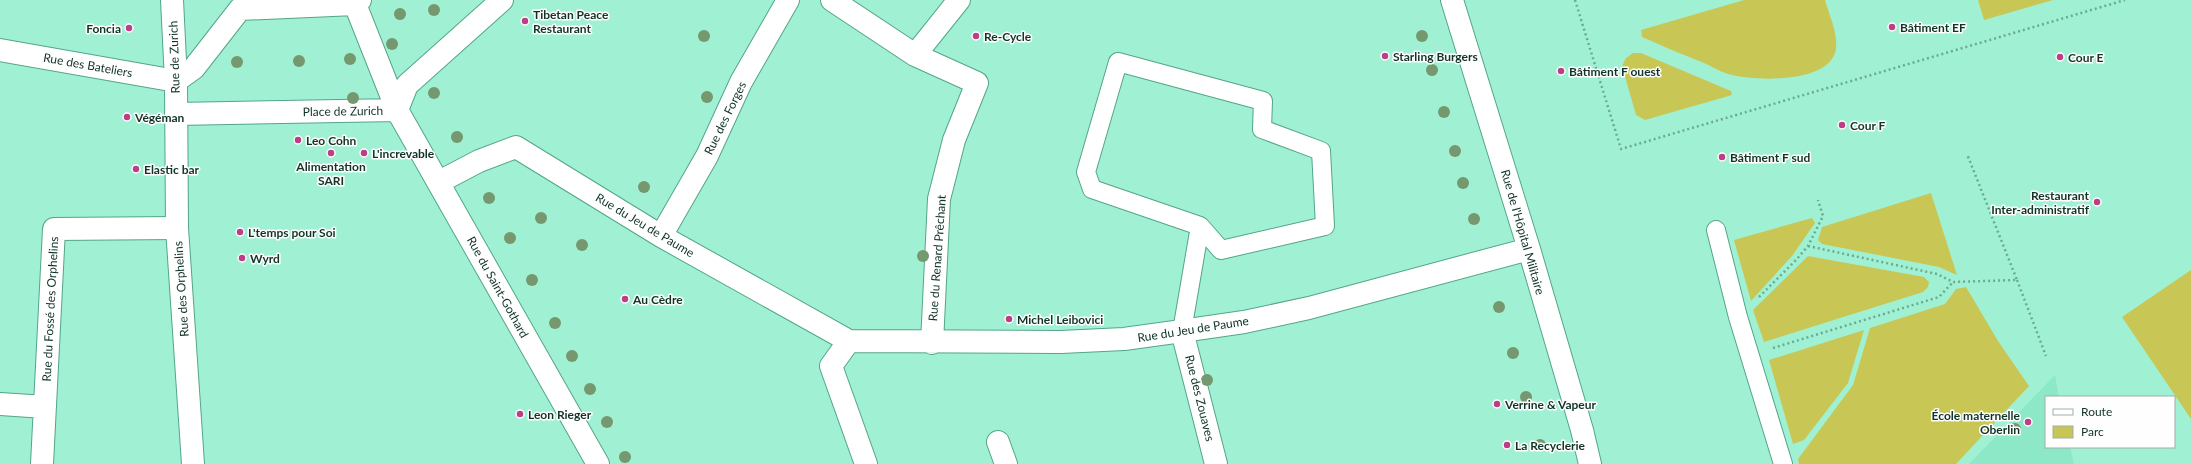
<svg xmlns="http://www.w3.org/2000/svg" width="2191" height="464" viewBox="0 0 2191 464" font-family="Lato,sans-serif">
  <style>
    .built { fill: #8ce8c7 }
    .green { fill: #c8c756 }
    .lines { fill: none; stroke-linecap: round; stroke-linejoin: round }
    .lane-casing { stroke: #54a589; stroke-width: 20 }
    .street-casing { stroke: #54a589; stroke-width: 24 }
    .secondary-casing { stroke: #54a589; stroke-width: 24 }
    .path { stroke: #6aaa93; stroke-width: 2.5; stroke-dasharray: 2 3; stroke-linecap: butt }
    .lane { stroke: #fff; stroke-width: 18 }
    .street { stroke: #fff; stroke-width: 22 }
    .secondary { stroke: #fff; stroke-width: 22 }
    .tree { fill: #75986f }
    .poi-dot { fill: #be3d87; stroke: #fefefe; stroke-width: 1.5 }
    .labels { text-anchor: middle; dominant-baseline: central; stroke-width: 3; stroke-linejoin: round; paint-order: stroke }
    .poi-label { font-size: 12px; font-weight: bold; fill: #113328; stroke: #fefefe; text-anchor: start }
    .street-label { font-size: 12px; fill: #113328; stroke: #fefefe }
  </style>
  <rect width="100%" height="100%" fill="#a0f1d3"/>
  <path class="built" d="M2055,375l4,22h-13v50h24l4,17h-105z"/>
  <path class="green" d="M1744,0h81c4,15 15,37 10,53 -10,30 -78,28 -103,22 -10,-2 -19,-8 -28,-12 -21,-8 -41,-17 -62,-26l-1,-7z
    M1978,0h75l-69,20z
    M1633,53h8l90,38 1,4 -87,25 -9,-5 -14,-49 4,-8z
    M1931,193l26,82 -18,-8 -117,-23 -4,-4 4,-13z
    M1812,218l3,5 -23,33 -41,45 -17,-61z
    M1808,256l116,21 5,5 -1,5 -5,5 -159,50 -11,-32z
    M2191,270v149l-69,-102z
    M1966,287l32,54 31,45 -73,78h-157l-1,-5 55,-74 17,-57 75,-24 11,-15z
    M1864,330l-16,53 -44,57 -11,4 -24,-84z"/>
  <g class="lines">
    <defs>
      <path id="lane" d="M1716,230l22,87 45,147
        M1182,331l18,-105 -108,-37 -6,-17 32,-110 145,39 -1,28 59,22 4,75 -104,24 -21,-24"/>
      <path id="street" d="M832,0l83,55 62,28 -23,57 -15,59 -7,144
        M1452,0l77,249 53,181 8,34
        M355,4l42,106 201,354
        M0,50l176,31 18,-13 46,-59 115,-5 5,-4
        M915,55l44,-55
        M397,110l10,-25 95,-85
        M176,114l221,-4
        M439,182l40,-21 37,-14 145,89 188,105 212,1 63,-3 58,-8 62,-9 65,-14 220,-59
        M661,236l46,-80 34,-74 47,-82
        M1182,331l34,133
        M849,341l-18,25 35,98
        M0,404l45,3
        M998,442l8,22
        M42,464l12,-235 123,-1"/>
      <path id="secondary" d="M172,0l4,81 1,147 16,236"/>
    </defs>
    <use href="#lane" class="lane-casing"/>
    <use href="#street" class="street-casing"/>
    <use href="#secondary" class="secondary-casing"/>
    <path class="path" d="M1575,0l46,149 504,-149
      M1808,246l129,28 16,8 64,-2 -50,-126
      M2017,280l29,76
      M1759,297l37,-37 12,-14 15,-30 -5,-16
      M1773,348l166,-51 14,-15"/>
    <use href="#lane" class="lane"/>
    <use href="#street" class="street"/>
    <use href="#secondary" class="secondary"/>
  </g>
  <g class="tree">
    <circle cx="434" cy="10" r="6"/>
    <circle cx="400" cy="14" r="6"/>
    <circle cx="704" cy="36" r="6"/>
    <circle cx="1422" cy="36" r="6"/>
    <circle cx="392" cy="44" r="6"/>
    <circle cx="350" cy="59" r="6"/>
    <circle cx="299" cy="61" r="6"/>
    <circle cx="237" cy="62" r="6"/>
    <circle cx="1432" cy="70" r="6"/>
    <circle cx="434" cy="93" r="6"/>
    <circle cx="707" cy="97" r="6"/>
    <circle cx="353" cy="98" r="6"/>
    <circle cx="1444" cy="112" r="6"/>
    <circle cx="457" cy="137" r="6"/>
    <circle cx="1455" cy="151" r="6"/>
    <circle cx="1463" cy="183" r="6"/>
    <circle cx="644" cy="187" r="6"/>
    <circle cx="489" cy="198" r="6"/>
    <circle cx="541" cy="218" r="6"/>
    <circle cx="1474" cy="219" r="6"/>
    <circle cx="510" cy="238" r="6"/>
    <circle cx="582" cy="245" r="6"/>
    <circle cx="923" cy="256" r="6"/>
    <circle cx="532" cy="280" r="6"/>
    <circle cx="1499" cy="307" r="6"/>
    <circle cx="555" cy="323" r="6"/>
    <circle cx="1513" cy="353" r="6"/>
    <circle cx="572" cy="356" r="6"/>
    <circle cx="1207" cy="380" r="6"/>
    <circle cx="590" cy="389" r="6"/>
    <circle cx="1526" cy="397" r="6"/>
    <circle cx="607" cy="422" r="6"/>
    <circle cx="2015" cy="429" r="6"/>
    <circle cx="1540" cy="445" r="6"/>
    <circle cx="625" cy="457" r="6"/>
  </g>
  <g class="poi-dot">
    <circle cx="525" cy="21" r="4"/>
    <circle cx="1892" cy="27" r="4"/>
    <circle cx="129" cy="28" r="4"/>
    <circle cx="976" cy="36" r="4"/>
    <circle cx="1385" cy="56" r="4"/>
    <circle cx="2060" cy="57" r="4"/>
    <circle cx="1561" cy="71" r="4"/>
    <circle cx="127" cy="117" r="4"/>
    <circle cx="1842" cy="125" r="4"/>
    <circle cx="298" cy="140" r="4"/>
    <circle cx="331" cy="153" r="4"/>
    <circle cx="364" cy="153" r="4"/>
    <circle cx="1722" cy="157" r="4"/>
    <circle cx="136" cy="169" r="4"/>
    <circle cx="2097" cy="202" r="4"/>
    <circle cx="240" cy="232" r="4"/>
    <circle cx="242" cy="258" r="4"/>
    <circle cx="625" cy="299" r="4"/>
    <circle cx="1009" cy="319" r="4"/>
    <circle cx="1497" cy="404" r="4"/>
    <circle cx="520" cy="414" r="4"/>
    <circle cx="2028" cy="422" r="4"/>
    <circle cx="1507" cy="445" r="4"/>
  </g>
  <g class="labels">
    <g class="poi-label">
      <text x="533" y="14">Tibetan Peace<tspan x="533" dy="14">Restaurant</tspan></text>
      <text x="1900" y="27">Bâtiment EF</text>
      <text x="121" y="28" text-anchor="end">Foncia</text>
      <text x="984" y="36">Re-Cycle</text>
      <text x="1393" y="56">Starling Burgers</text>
      <text x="2068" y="57">Cour E</text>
      <text x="1569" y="71">Bâtiment F ouest</text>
      <text x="135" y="117">Végéman</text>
      <text x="1850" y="125">Cour F</text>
      <text x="306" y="140">Leo Cohn</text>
      <text x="372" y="153">L'increvable</text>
      <text x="1730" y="157">Bâtiment F sud</text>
      <text x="331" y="166" text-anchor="middle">Alimentation<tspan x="331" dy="14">SARI</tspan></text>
      <text x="144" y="169">Elastic bar</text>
      <text x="2089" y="195" text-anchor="end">Restaurant<tspan x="2089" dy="14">Inter-administratif</tspan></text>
      <text x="248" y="232">L'temps pour Soi</text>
      <text x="250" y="258">Wyrd</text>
      <text x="633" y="299">Au Cèdre</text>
      <text x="1017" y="319">Michel Leibovici</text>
      <text x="1505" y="404">Verrine &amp; Vapeur</text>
      <text x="528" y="414">Leon Rieger</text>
      <text x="2020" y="415" text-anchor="end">École maternelle<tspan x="2020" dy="14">Oberlin</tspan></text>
      <text x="1515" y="445">La Recyclerie</text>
    </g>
    <g class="street-label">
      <text transform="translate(174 57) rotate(-92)">Rue de Zurich</text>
      <text transform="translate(88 65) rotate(10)">Rue des Bateliers</text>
      <text transform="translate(343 111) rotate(-1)">Place de Zurich</text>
      <text transform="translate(725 118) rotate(-64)">Rue des Forges</text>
      <text transform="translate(645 225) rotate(31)">Rue du Jeu de Paume</text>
      <text transform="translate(1523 232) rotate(74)">Rue de l'Hôpital Militaire</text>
      <text transform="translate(937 258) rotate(-86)">Rue du Renard Prêchant</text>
      <text transform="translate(498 287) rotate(61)">Rue du Saint-Gothard</text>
      <text transform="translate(181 289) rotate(-94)">Rue des Orphelins</text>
      <text transform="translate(50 309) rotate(-87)">Rue du Fossé des Orphelins</text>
      <text transform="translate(1193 329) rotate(-9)">Rue du Jeu de Paume</text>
      <text transform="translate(1200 398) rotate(76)">Rue des Zouaves</text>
    </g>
  </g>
  <rect x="2045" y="396" width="130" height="52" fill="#fefefe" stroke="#9fada8"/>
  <rect x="2053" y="409" width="20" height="6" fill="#ffffff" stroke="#9fada8"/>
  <text x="2081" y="416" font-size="12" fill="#113328">Route</text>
  <rect x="2053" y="426" width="20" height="12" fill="#c8c756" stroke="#9fada8"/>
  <text x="2081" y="436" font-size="12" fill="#113328">Parc</text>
</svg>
